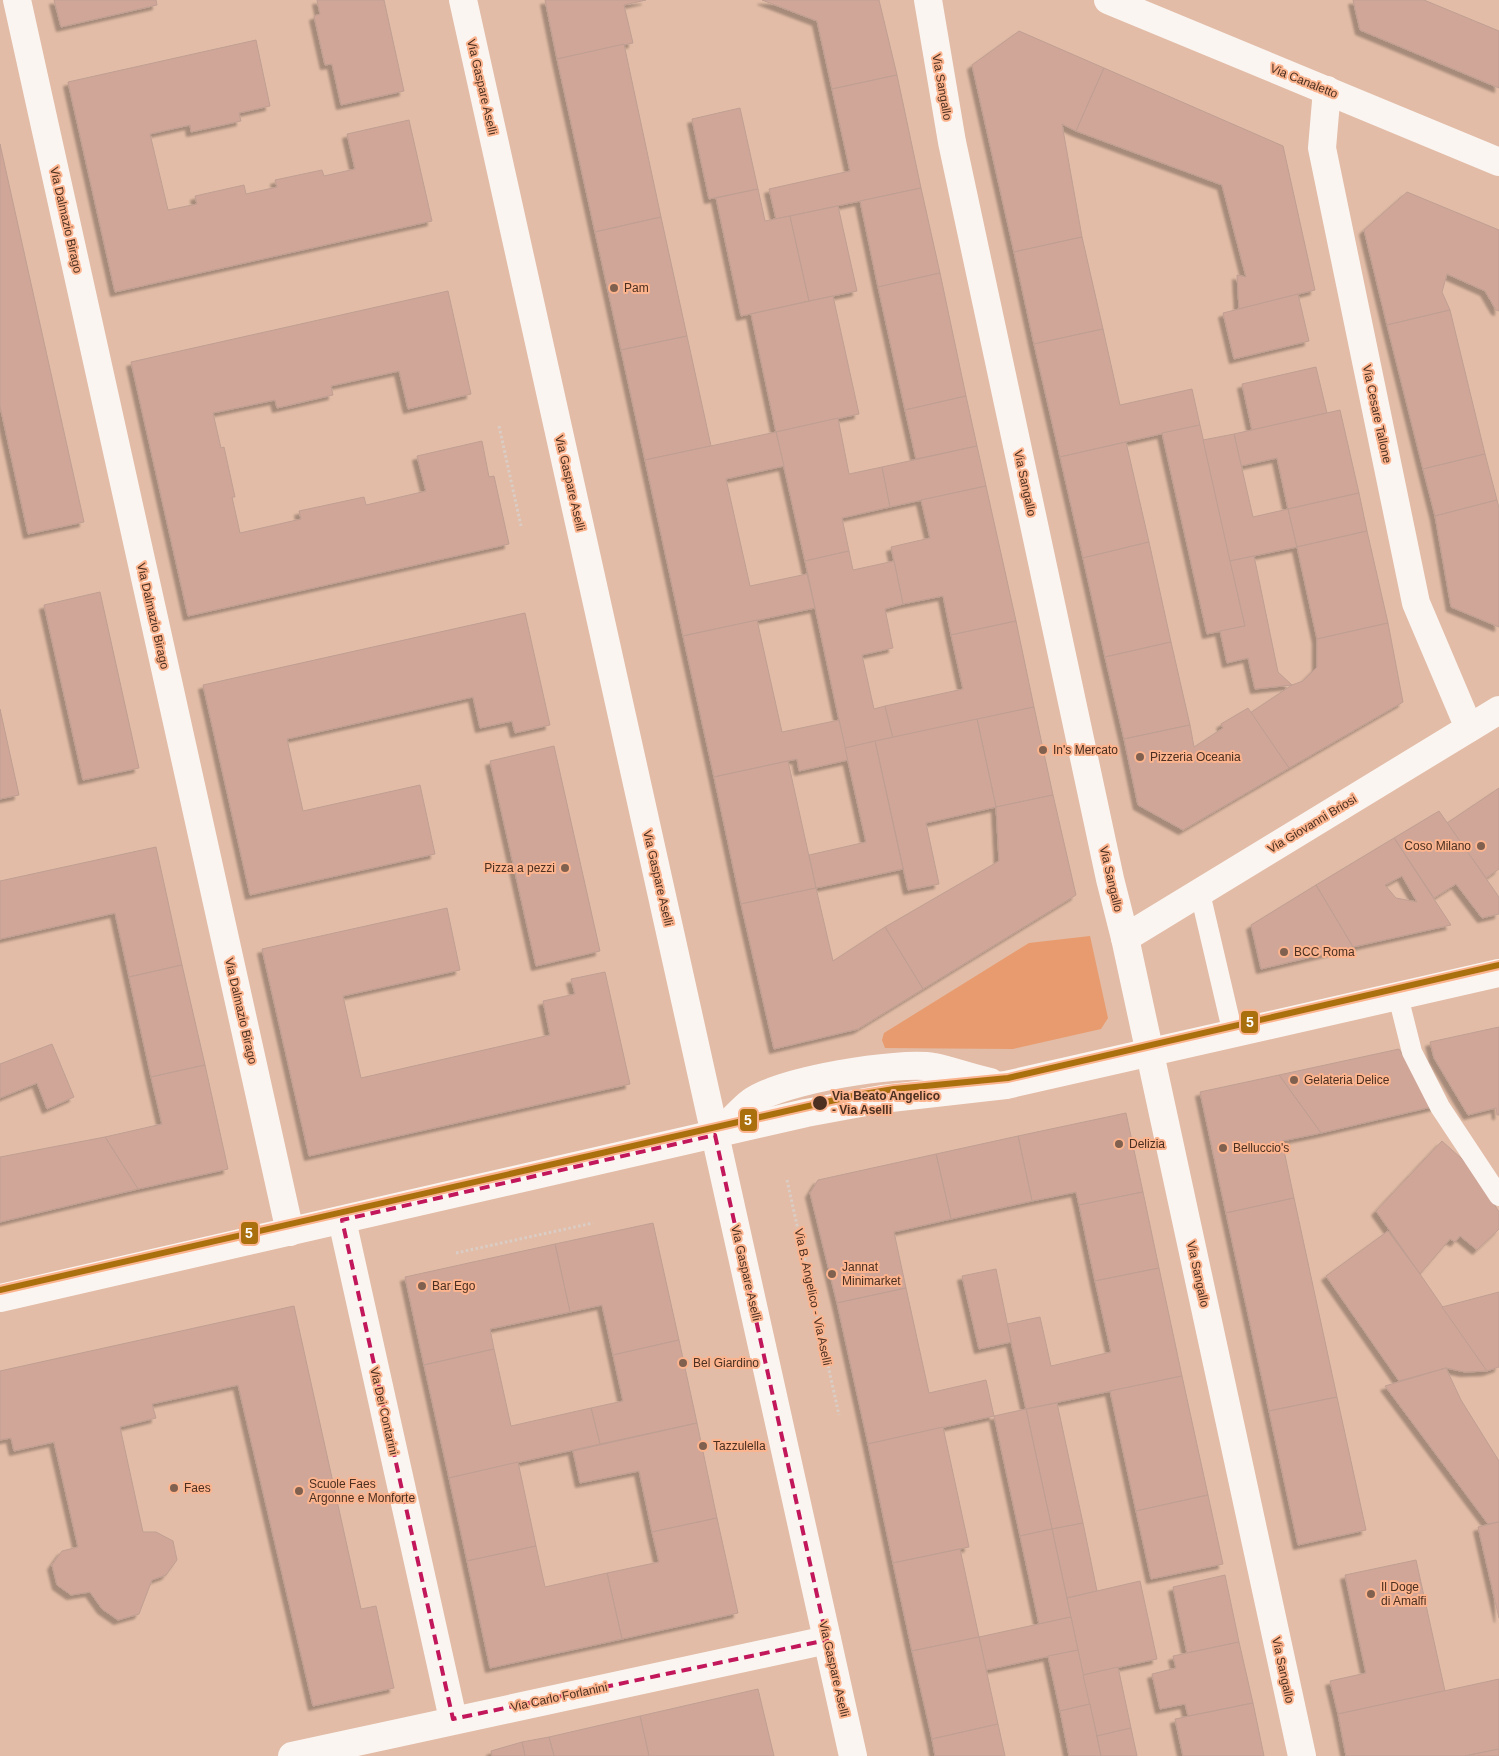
<svg xmlns="http://www.w3.org/2000/svg" width="1499" height="1756" viewBox="0 0 1499 1756" font-family="Helvetica,sans-serif">
	<defs>
		<filter id="shadow"><feDropShadow dx="-4.5" dy="4.5" stdDeviation="1" flood-color="#0004"/></filter>
	</defs>
	<rect width="100%" height="100%" fill="#e2bca6"/>
	<path fill="#e89b6e" d="M1090,936L1108,1018L1101,1029L1013,1049L885,1048L882,1040L884,1033L1029,943Z"/>
	<g fill="#d0a698" stroke="#bf9f93" fill-rule="evenodd" filter="url(#shadow)">
		<path d="M54,0H156L157,5L61,27Z"/>
		<path d="M317,0H384L404,91L341,105L332,64L325,65L314,16L320,14Z"/>
		<path d="M545,0H646L624,5L633,43L557,59Z"/>
		<path d="M762,0H879L897,75L832,89L817,21Z"/>
		<path d="M1353,0H1424L1499,31V88L1360,30Z"/>
		<path d="M1019,31L1104,68L1076,131L1062,124L1082,237L1014,252L972,65Z"/>
		<path d="M256,40L270,106L239,113L241,121L191,132L190,125L150,134L168,210L197,204L195,196L244,185L246,194L277,187L275,180L322,170L324,176L355,169L347,134L409,120L432,221L115,292L68,82Z"/>
		<path d="M624,44L661,217L595,232L557,59Z"/>
		<path d="M1104,68L1283,146L1315,290L1239,309L1237,275L1246,277L1222,185L1076,131Z"/>
		<path d="M897,75L921,188L776,219L769,189L850,171L832,89Z"/>
		<path d="M740,108L758,189L709,199L692,119Z"/>
		<path d="M0,144L84,522L28,534L0,406Z"/>
		<path d="M921,188L940,273L878,287L860,201Z"/>
		<path d="M758,189L765,221L790,216L809,301L741,316L716,198Z"/>
		<path d="M1407,192L1499,230V311L1496,310L1485,291L1447,274L1442,292L1450,310L1387,325L1364,230Z"/>
		<path d="M838,206L857,291L809,301L790,216Z"/>
		<path d="M661,217L687,336L621,350L595,232Z"/>
		<path d="M1082,237L1103,329L1034,344L1014,252Z"/>
		<path d="M940,273L966,396L905,410L878,287Z"/>
		<path d="M448,291L471,394L408,409L399,371L331,386L333,395L277,408L275,400L213,413L221,448L224,447L235,497H232L240,533L301,519L299,511L364,497L366,505L426,491L417,456L482,441L489,477L494,476L509,544L188,616L131,362Z"/>
		<path d="M1298,294L1309,341L1234,359L1223,313Z"/>
		<path d="M833,296L859,414L776,432L751,314Z"/>
		<path d="M1450,310L1485,454L1423,469L1387,325Z"/>
		<path d="M1103,329L1120,405L1192,389L1200,425L1060,457L1034,344Z"/>
		<path d="M687,336L711,446L645,460L621,350Z"/>
		<path d="M1316,367L1327,413L1252,430L1242,384Z"/>
		<path d="M966,396L977,446L916,459L905,410Z"/>
		<path d="M1340,410L1359,493L1288,509L1277,458L1241,466L1234,434Z"/>
		<path d="M838,418L849,474L882,467L890,507L842,518L849,551L805,561L776,432Z"/>
		<path d="M1200,425L1245,626L1207,634L1162,433Z"/>
		<path d="M776,432L784,466L726,479L750,586L807,574L815,608L683,636L645,460Z"/>
		<path d="M1234,434L1253,517L1288,509L1297,547L1230,561L1203,440Z"/>
		<path d="M1126,442L1149,542L1083,558L1060,457Z"/>
		<path d="M977,446L986,486L890,507L882,467Z"/>
		<path d="M1485,454L1497,500L1435,516L1423,469Z"/>
		<path d="M986,486L1016,621L951,635L943,596L903,604L891,547L930,538L921,500Z"/>
		<path d="M1359,493L1367,531L1297,547L1288,509Z"/>
		<path d="M1497,500L1499,508V627L1451,607L1435,516Z"/>
		<path d="M1367,531L1388,623L1317,639L1297,547Z"/>
		<path d="M1149,542L1171,642L1105,657L1083,558Z"/>
		<path d="M849,551L853,570L894,561L903,604L885,609L893,648L862,655L874,709L885,706L893,738L845,748L805,561Z"/>
		<path d="M1254,556L1278,672L1292,685L1255,689L1248,658L1227,663L1220,631L1245,626L1230,561Z"/>
		<path d="M100,592L139,768L83,780L44,605Z"/>
		<path d="M525,613L550,725L515,733L512,721L480,728L473,697L287,739L303,811L420,785L435,854L250,895L203,685Z"/>
		<path d="M757,620L782,732L839,720L848,760L799,771L797,759L714,777L683,636Z"/>
		<path d="M1016,621L1034,707L893,738L885,706L963,689L951,635Z"/>
		<path d="M1388,623L1403,702L1289,768L1250,713L1292,685L1303,681L1317,667V639Z"/>
		<path d="M1171,642L1190,725L1124,739L1105,657Z"/>
		<path d="M1034,707L1053,795L996,807L977,719Z"/>
		<path d="M1248,708L1289,768L1183,830L1138,805L1124,739L1190,725L1194,747L1223,728L1221,724Z"/>
		<path d="M0,709L19,795L0,799Z"/>
		<path d="M977,719L996,807L926,823L939,884L908,890L875,741Z"/>
		<path d="M875,741L903,869L816,888L809,855L866,842L845,748Z"/>
		<path d="M554,746L600,951L536,966L490,761Z"/>
		<path d="M788,761L816,888L741,904L714,777Z"/>
		<path d="M1499,788V869L1486,878L1447,823Z"/>
		<path d="M1053,795L1076,895L923,989L885,927L999,861L996,807Z"/>
		<path d="M1439,811L1499,897V914L1482,918L1456,884L1434,898L1394,838Z"/>
		<path d="M1394,838L1451,925L1353,947L1316,885ZM1402,876L1417,902L1396,898L1385,885Z"/>
		<path d="M156,847L182,965L129,977L115,913L0,939V881Z"/>
		<path d="M1316,885L1353,947L1261,969L1251,925Z"/>
		<path d="M816,888L833,961L885,927L923,989L858,1029L774,1049L741,904Z"/>
		<path d="M447,908L460,970L343,996L361,1078L550,1035L543,1001L575,994L571,979L605,972L630,1084L309,1156L262,949Z"/>
		<path d="M182,965L205,1065L151,1077L129,977Z"/>
		<path d="M1499,1027V1115H1497L1496,1108L1468,1115L1434,1058L1430,1042Z"/>
		<path d="M52,1044L74,1097L47,1109L37,1083L0,1098V1064Z"/>
		<path d="M1399,1049L1436,1106L1321,1133L1279,1075Z"/>
		<path d="M205,1065L228,1169L138,1189L105,1137L162,1124L151,1077Z"/>
		<path d="M1279,1075L1321,1133L1282,1141L1294,1198L1226,1213L1200,1092Z"/>
		<path d="M1126,1113L1143,1192L1079,1205L1076,1192L1032,1201L1018,1136Z"/>
		<path d="M1018,1136L1032,1201L951,1219L936,1154Z"/>
		<path d="M105,1137L138,1189L0,1222V1157Z"/>
		<path d="M1442,1141L1472,1168L1499,1212V1229L1477,1250L1460,1236L1455,1242L1450,1239L1420,1274L1376,1211Z"/>
		<path d="M936,1154L951,1219L894,1232L906,1288L837,1303L810,1193L818,1180Z"/>
		<path d="M1143,1192L1159,1268L1095,1281L1079,1205Z"/>
		<path d="M1294,1198L1337,1397L1269,1411L1226,1213Z"/>
		<path d="M653,1223L679,1340L613,1355L602,1305L570,1312L555,1244Z"/>
		<path d="M1388,1231L1420,1274L1487,1371L1465,1372L1446,1368L1399,1381L1326,1276Z"/>
		<path d="M555,1244L570,1312L490,1329L494,1349L424,1365L405,1277Z"/>
		<path d="M1159,1268L1182,1376L1026,1409L1007,1324L1040,1317L1051,1366L1111,1352L1095,1281Z"/>
		<path d="M996,1269L1011,1342L979,1349L962,1276Z"/>
		<path d="M906,1288L929,1393L986,1380L994,1416L868,1444L837,1303Z"/>
		<path d="M1499,1292V1367L1487,1371L1442,1307Z"/>
		<path d="M294,1306L361,1609L376,1606L394,1688L313,1706L238,1385L152,1404L156,1418L120,1427L143,1532H156L173,1541L177,1560L166,1575L152,1580L139,1614L118,1620L102,1609L90,1592L71,1595L57,1585L52,1565L62,1551L78,1547L54,1442L14,1451L11,1438L0,1440V1371Z"/>
		<path d="M679,1340L697,1423L600,1444L591,1408L623,1401L613,1355Z"/>
		<path d="M494,1349L511,1426L591,1408L600,1444L449,1478L424,1365Z"/>
		<path d="M1446,1368L1461,1400L1499,1461V1522L1488,1524L1385,1386Z"/>
		<path d="M1182,1376L1208,1495L1136,1511L1110,1391Z"/>
		<path d="M1337,1397L1366,1530L1298,1545L1269,1411Z"/>
		<path d="M1057,1403L1083,1523L1052,1529L1026,1409Z"/>
		<path d="M1026,1409L1052,1529L1020,1536L994,1416Z"/>
		<path d="M697,1423L717,1518L652,1532L639,1471L580,1483L573,1451Z"/>
		<path d="M943,1427L969,1547L893,1563L868,1444Z"/>
		<path d="M518,1462L536,1546L467,1561L449,1478Z"/>
		<path d="M1208,1495L1223,1564L1151,1579L1136,1511Z"/>
		<path d="M717,1518L738,1613L622,1639L607,1573L659,1562L652,1532Z"/>
		<path d="M1499,1522V1618L1478,1527Z"/>
		<path d="M1083,1523L1097,1591L1067,1598L1052,1529Z"/>
		<path d="M1052,1529L1071,1617L1039,1624L1020,1536Z"/>
		<path d="M536,1546L545,1587L607,1573L622,1639L490,1668L467,1561Z"/>
		<path d="M960,1549L979,1637L912,1651L893,1563Z"/>
		<path d="M1416,1560L1445,1691L1338,1714L1330,1681L1366,1673L1345,1575Z"/>
		<path d="M1225,1575L1239,1642L1187,1653L1173,1587Z"/>
		<path d="M1140,1581L1157,1659L1083,1675L1067,1598Z"/>
		<path d="M1071,1617L1078,1650L986,1670L979,1637Z"/>
		<path d="M979,1637L998,1724L932,1739L912,1651Z"/>
		<path d="M1239,1642L1253,1703L1188,1716L1185,1704L1160,1709L1152,1674L1176,1668L1173,1656Z"/>
		<path d="M1078,1650L1090,1704L1060,1711L1048,1656Z"/>
		<path d="M1118,1667L1131,1728L1097,1736L1083,1675Z"/>
		<path d="M1499,1679V1749L1465,1756H1346L1338,1714Z"/>
		<path d="M758,1689L774,1756H649L640,1716Z"/>
		<path d="M1253,1703L1264,1756H1183L1175,1719Z"/>
		<path d="M1090,1704L1101,1756H1069L1060,1711Z"/>
		<path d="M640,1716L649,1756H554L549,1737Z"/>
		<path d="M998,1724L1005,1756H935L932,1739Z"/>
		<path d="M1131,1728L1137,1756H1101L1097,1736Z"/>
		<path d="M549,1737L554,1756H525L522,1742Z"/>
		<path d="M522,1742L525,1756H492L491,1751Z"/>
		<path d="M1499,1749V1756H1465Z"/>
	</g>
	<g fill="none" stroke-linecap="round" stroke-linejoin="round">
		<g stroke="#dacdc6" stroke-width="3" stroke-dasharray="2.5 2.5" stroke-linecap="butt">
			<path d="M499,426L521,526"/>
			<path d="M787,1180L839,1415"/>
			<path d="M456,1253L593,1223"/>
		</g>
		<g stroke="#fbf5f2" stroke-width="20">
			<path d="M1200,893L1233,1034"/>
			<path d="M1398,996L1412,1052L1440,1107L1499,1196"/>
		</g>
		<g stroke="#fbf5f2" stroke-width="28">
			<path d="M17,0L290,1232"/>
			<path d="M928,0L952,142L1110,879L1125,938L1302,1756"/>
			<path d="M1108,0L1499,162"/>
			<path d="M1327,90L1322,148L1416,603L1469,728"/>
			<path d="M1125,938L1499,710"/>
			<path d="M717,1133C730,1124 739,1111 751,1102C782,1080 897,1061 934,1067C953,1071 971,1078 990,1082"/>
			<path d="M342,1220L453,1719"/>
			<path d="M0,1298L806,1113L882,1099L1006,1085L1499,973"/>
			<path d="M292,1756L827,1640"/>
		</g>
		<path stroke="#fbf5f2" stroke-width="28" d="M463,0L853,1756"/>
		<g stroke="#fbb48e" stroke-width="10">
			<path id="tram-1" d="M0,1290L857,1095L894,1089L1008,1078L1499,965"/>
		</g>
		<use href="#tram-1" stroke="#aa700e" stroke-width="6"/>
	</g>
	<path fill="none" stroke="#c2185b" stroke-width="4" stroke-dasharray="10 6" stroke-linejoin="round" d="M715,1135L827,1640L453,1719L342,1220Z"/>
	<g fill="#80604f" stroke="#fbb48e" stroke-width="2">
		<circle cx="614" cy="288" r="5"/>
		<circle cx="1043" cy="750" r="5"/>
		<circle cx="1140" cy="757" r="5"/>
		<circle cx="1481" cy="846" r="5"/>
		<circle cx="565" cy="868" r="5"/>
		<circle cx="1284" cy="952" r="5"/>
		<circle cx="1294" cy="1080" r="5"/>
		<circle cx="1119" cy="1144" r="5"/>
		<circle cx="1223" cy="1148" r="5"/>
		<circle cx="832" cy="1274" r="5"/>
		<circle cx="422" cy="1286" r="5"/>
		<circle cx="683" cy="1363" r="5"/>
		<circle cx="703" cy="1446" r="5"/>
		<circle cx="174" cy="1488" r="5"/>
		<circle cx="299" cy="1491" r="5"/>
		<circle cx="1371" cy="1594" r="5"/>
	</g>
	<circle fill="#4b2f20" stroke="#fbb48e" stroke-width="2" cx="820" cy="1103" r="8"/>
	<g text-anchor="middle" dominant-baseline="central" stroke-width="4" stroke-linejoin="round" paint-order="stroke">
		<g font-size="12" fill="#4b2f20" stroke="#fbb48e">
			<text transform="translate(1304 81) rotate(22)">Via Canaletto</text>
			<text transform="translate(482 87) rotate(77)">Via Gaspare Aselli</text>
			<text transform="translate(942 87) rotate(80)">Via Sangallo</text>
			<text transform="translate(66 220) rotate(77)">Via Dalmazio Birago</text>
			<text transform="translate(1377 414) rotate(78)">Via Cesare Tallone</text>
			<text transform="translate(570 483) rotate(77)">Via Gaspare Aselli</text>
			<text transform="translate(1025 483) rotate(78)">Via Sangallo</text>
			<text transform="translate(153 616) rotate(77)">Via Dalmazio Birago</text>
			<text transform="translate(1312 824) rotate(-31)">Via Giovanni Briosi</text>
			<text transform="translate(658 878) rotate(77)">Via Gaspare Aselli</text>
			<text transform="translate(1111 879) rotate(77)">Via Sangallo</text>
			<text transform="translate(241 1011) rotate(77)">Via Dalmazio Birago</text>
			<text transform="translate(746 1273) rotate(77)">Via Gaspare Aselli</text>
			<text transform="translate(1198 1274) rotate(78)">Via Sangallo</text>
			<text transform="translate(813 1297) rotate(78)">Via B. Angelico - Via Aselli</text>
			<text transform="translate(384 1411) rotate(77)">Via Dei Contarini</text>
			<text transform="translate(834 1669) rotate(77)">Via Gaspare Aselli</text>
			<text transform="translate(1283 1670) rotate(78)">Via Sangallo</text>
			<text transform="translate(559 1697) rotate(-12)">Via Carlo Forlanini</text>
		</g>
		<g font-size="12" fill="#4b2f20" stroke="#fbb48e" text-anchor="start">
			<text x="624" y="288">Pam</text>
			<text x="1053" y="750">In's Mercato</text>
			<text x="1150" y="757">Pizzeria Oceania</text>
			<text x="1471" y="846" text-anchor="end">Coso Milano</text>
			<text x="555" y="868" text-anchor="end">Pizza a pezzi</text>
			<text x="1294" y="952">BCC Roma</text>
			<text x="1304" y="1080">Gelateria Delice</text>
			<text x="1129" y="1144">Delizia</text>
			<text x="1233" y="1148">Belluccio's</text>
			<text x="842" y="1267">Jannat<tspan x="842" dy="14">Minimarket</tspan></text>
			<text x="432" y="1286">Bar Ego</text>
			<text x="693" y="1363">Bel Giardino</text>
			<text x="713" y="1446">Tazzulella</text>
			<text x="309" y="1484">Scuole Faes<tspan x="309" dy="14">Argonne e Monforte</tspan></text>
			<text x="184" y="1488">Faes</text>
			<text x="1381" y="1587">Il Doge<tspan x="1381" dy="14">di Amalfi</tspan></text>
		</g>
		<g font-size="12" font-weight="bold" fill="#4b2f20" stroke="#fbb48e" text-anchor="start">
			<text x="832" y="1096">Via Beato Angelico<tspan x="832" dy="14">- Via Aselli</tspan></text>
		</g>
	</g>
	<g stroke="#fbb48e" stroke-width="2">
		<rect x="1240" y="1010" width="19" height="24" rx="5" fill="#aa700e"/>
		<rect x="739" y="1108" width="19" height="24" rx="5" fill="#aa700e"/>
		<rect x="240" y="1221" width="19" height="24" rx="5" fill="#aa700e"/>
	</g>
	<g font-size="14" text-anchor="middle" font-weight="bold" fill="#fff">
		<text x="1250" y="1027">5</text>
		<text x="748" y="1125">5</text>
		<text x="249" y="1238">5</text>
	</g>
</svg>
